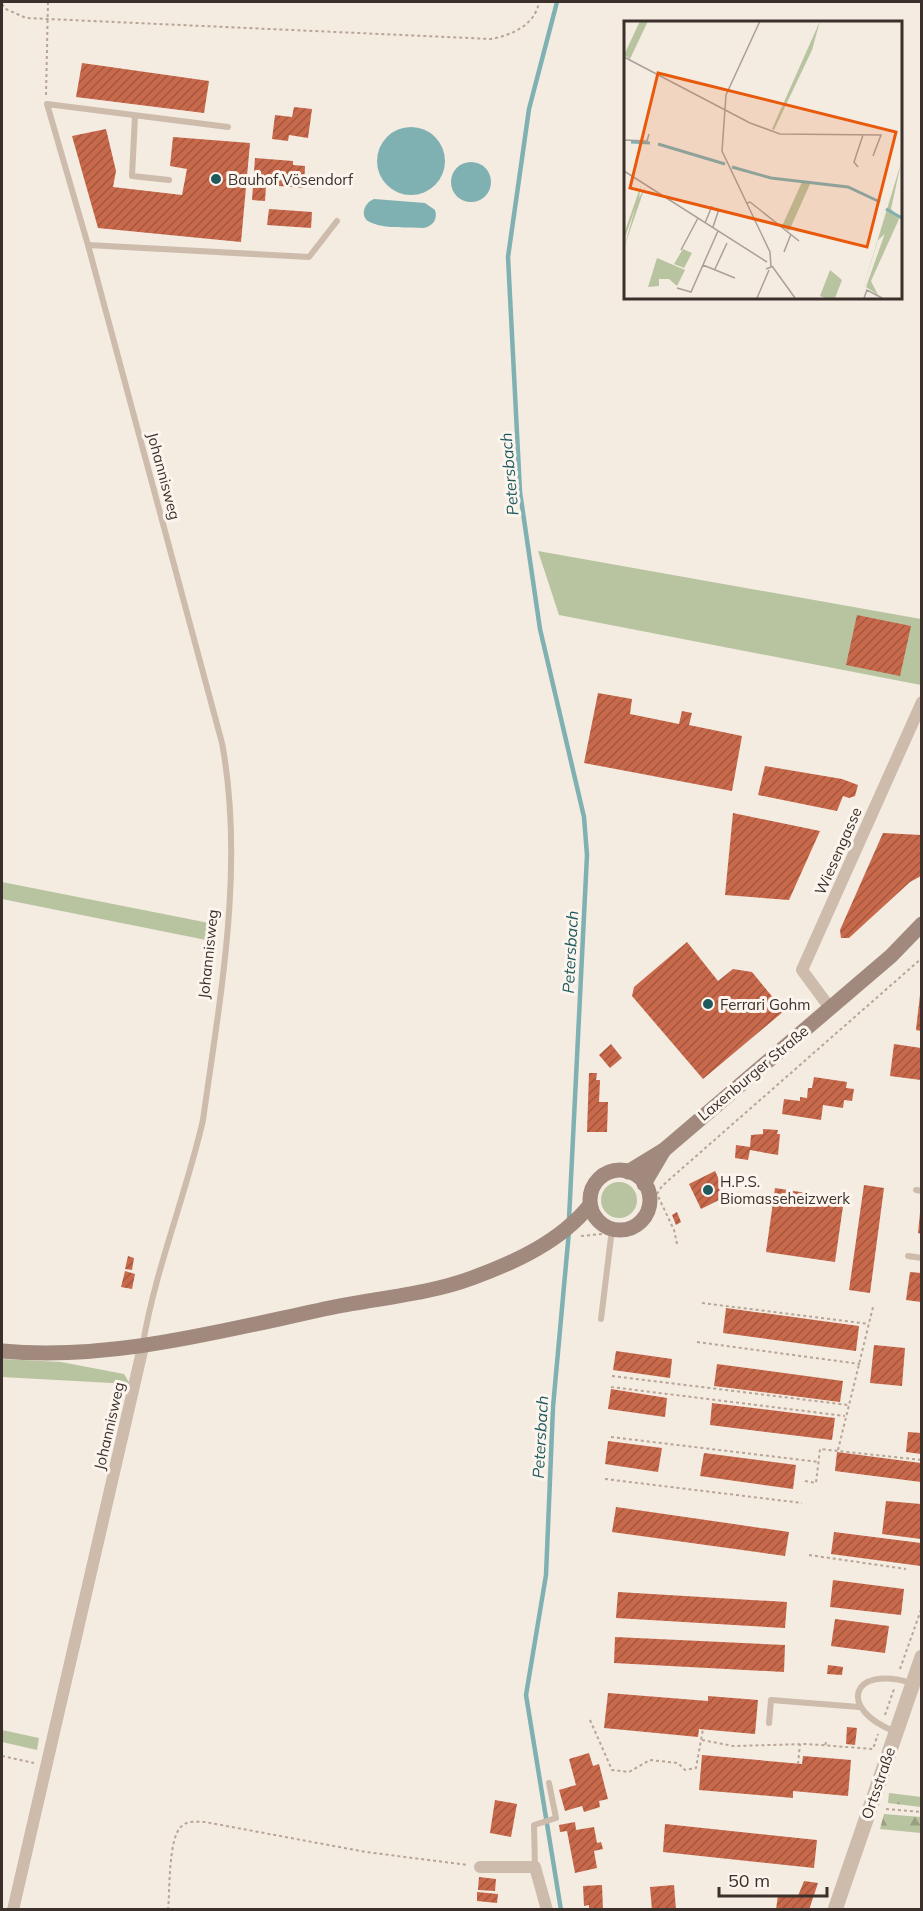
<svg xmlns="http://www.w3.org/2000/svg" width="923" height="1911" viewBox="0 0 923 1911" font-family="Mulish,sans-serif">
	<defs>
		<pattern id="forest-firs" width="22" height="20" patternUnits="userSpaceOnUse" patternTransform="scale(1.5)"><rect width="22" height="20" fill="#b8c4a0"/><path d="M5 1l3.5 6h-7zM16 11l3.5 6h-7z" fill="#97a083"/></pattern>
		<pattern id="building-hatch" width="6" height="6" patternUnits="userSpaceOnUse" patternTransform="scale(1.5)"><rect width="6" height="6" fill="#c8694b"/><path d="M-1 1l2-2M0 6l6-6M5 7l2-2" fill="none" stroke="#a4573f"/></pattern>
	</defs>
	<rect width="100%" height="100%" fill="#f4ebe1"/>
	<g fill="#b8c4a0">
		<path d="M538,551L921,619V685L559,615Z"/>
		<path d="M2,882L214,924L211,941L2,899Z"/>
		<circle cx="619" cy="1200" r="18"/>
		<path d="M2,1359L61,1362L124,1374L130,1384L2,1377Z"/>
		<path d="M2,1730L39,1738L37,1750L2,1742Z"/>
	</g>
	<g fill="url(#forest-firs)">
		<path d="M889,1793L921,1797V1807L888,1803Z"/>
		<path d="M884,1814L921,1817V1833L880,1829Z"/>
	</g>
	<g fill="#7fb0b2">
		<circle cx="411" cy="161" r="34"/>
		<circle cx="471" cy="182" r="20"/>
		<path d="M374,199L425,203L435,210C438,219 433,226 424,228C408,227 387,229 372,223C359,219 363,203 374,199Z"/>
	</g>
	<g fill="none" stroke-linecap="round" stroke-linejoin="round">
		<g stroke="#7fb0b2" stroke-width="4.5">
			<path d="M557,2L529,109L508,257L520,492L540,629L584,817L587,855L569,1219"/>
			<path d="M561,1910L526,1695L546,1575L553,1407L569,1231"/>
		</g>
	</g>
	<g fill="url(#building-hatch)">
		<path d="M82,63L209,81L204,113L76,97Z"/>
		<path d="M294,107L312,109L308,138L289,135L288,141L272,139L275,115L292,117Z"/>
		<path d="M106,129L116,171L113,187L182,195L187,169L170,166L173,137L250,143L241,242L98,228L72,136Z"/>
		<path d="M255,158L293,161V165L305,166L304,188L266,185L265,201L252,200Z"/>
		<path d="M269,209L312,212L311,228L267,225Z"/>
		<path d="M857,615L911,626L900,676L846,665Z"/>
		<path d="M598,693L632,699L630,714L679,724L682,711L692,713L689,725L742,736L732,791L584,763Z"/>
		<path d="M765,766L842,779L858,785L855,796L849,798L843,796L837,811L758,795Z"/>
		<path d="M733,813L820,831L789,900L725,895Z"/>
		<path d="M883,833L921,835V876L910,882L849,938H841L840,930Z"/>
		<path d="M687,942L718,981L733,969L752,972L784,1011L703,1079L632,996L634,987Z"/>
		<path d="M920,995H921V1031L916,1030Z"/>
		<path d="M611,1044L622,1058L610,1068L599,1055Z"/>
		<path d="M894,1044L921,1048V1080L890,1076Z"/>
		<path d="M589,1073H597L596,1080H600L599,1102H608L607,1132H587Z"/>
		<path d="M814,1077L847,1082L846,1088L854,1089L852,1101L844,1100L843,1108L823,1105L821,1120L782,1114L784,1099L800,1101V1097L807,1098L808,1088H812Z"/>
		<path d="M763,1129L778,1130L777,1134H780L778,1155L750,1150L748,1160L735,1158L736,1145L750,1147L751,1135L763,1134Z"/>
		<path d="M715,1171L727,1196L701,1209L689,1184Z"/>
		<path d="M864,1185L884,1188L870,1293L849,1290Z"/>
		<path d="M775,1188L844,1199L835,1262L766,1252Z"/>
		<path d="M677,1212L681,1222L676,1225L672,1215Z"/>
		<path d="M920,1213H921V1234L918,1233Z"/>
		<path d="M128,1256L134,1258L132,1270L125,1269Z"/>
		<path d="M125,1271L135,1274L132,1289L121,1287Z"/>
		<path d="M910,1272L921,1273V1302L906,1300Z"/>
		<path d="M726,1308L859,1326L856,1351L723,1333Z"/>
		<path d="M874,1345L905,1348L902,1386L870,1383Z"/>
		<path d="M616,1351L672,1359L670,1378L613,1370Z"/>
		<path d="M717,1364L843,1381L840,1402L714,1386Z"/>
		<path d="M611,1389L667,1398L665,1417L608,1409Z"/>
		<path d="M712,1403L835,1418L832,1440L710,1425Z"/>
		<path d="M908,1432L921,1433V1454L906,1452Z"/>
		<path d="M608,1441L662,1448L658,1472L605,1464Z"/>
		<path d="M837,1452L921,1463V1482L835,1471Z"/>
		<path d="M704,1453L796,1465L793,1489L700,1476Z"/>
		<path d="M886,1501L921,1504V1539L882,1534Z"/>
		<path d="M616,1507L789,1532L785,1556L612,1532Z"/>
		<path d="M834,1532L921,1543V1566L831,1554Z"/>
		<path d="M833,1580L904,1589L901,1615L830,1607Z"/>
		<path d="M618,1592L787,1602L785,1628L616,1618Z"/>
		<path d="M835,1619L889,1626L885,1653L831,1646Z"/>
		<path d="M615,1637L785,1645L784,1672L614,1663Z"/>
		<path d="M828,1665L843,1667L842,1675L827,1674Z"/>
		<path d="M608,1693L708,1701V1696L758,1700L755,1734L699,1729L698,1737L604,1728Z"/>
		<path d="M847,1727L857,1728L855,1745L846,1744Z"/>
		<path d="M589,1753L593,1766L599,1764L608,1799L599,1801L600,1807L584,1812L582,1806L565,1811L559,1790L576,1785L569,1759Z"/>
		<path d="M702,1755L802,1764L803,1756L851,1760L848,1796L793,1791V1798L699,1790Z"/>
		<path d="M495,1800L517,1804L511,1837L490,1833Z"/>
		<path d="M575,1822L576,1830L594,1827L597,1843L601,1842L603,1849L594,1851L597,1868L575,1873L567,1831L560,1832L559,1825Z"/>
		<path d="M665,1824L817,1840L814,1868L663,1852Z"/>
		<path d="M479,1877L496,1879L495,1891L478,1890Z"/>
		<path d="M804,1881L818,1883L809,1910H776L778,1895L798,1896Z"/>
		<path d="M602,1885L603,1910H589V1905L584,1906L583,1886Z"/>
		<path d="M674,1885L676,1910H652L650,1887Z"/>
		<path d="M477,1892L498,1894L497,1903L477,1901Z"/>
	</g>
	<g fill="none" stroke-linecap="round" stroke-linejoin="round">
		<g stroke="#b9a596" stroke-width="2" stroke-dasharray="3 3" stroke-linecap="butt">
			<path d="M2,4L6,9L26,18L491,39C512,35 535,25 539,2"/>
			<path d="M46,95L48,2"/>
			<path d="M581,1236L602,1234"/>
			<path d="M677,1244L674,1230L657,1194L662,1186L922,958"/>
			<path d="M702,1303L869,1324"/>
			<path d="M697,1342L860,1364"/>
			<path d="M612,1376L848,1405"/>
			<path d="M611,1387L845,1416"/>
			<path d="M611,1437L819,1462"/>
			<path d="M838,1450L873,1307"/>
			<path d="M605,1479L802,1503"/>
			<path d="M805,1481L816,1483L820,1449L922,1460"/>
			<path d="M809,1555L906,1569"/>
			<path d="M900,1669L922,1607"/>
			<path d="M885,1715L894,1689"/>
			<path d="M590,1720L612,1770L629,1772L650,1760L678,1763L685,1770L696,1768L703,1729"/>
			<path d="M702,1740L733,1746L807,1744L873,1749L878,1734"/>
			<path d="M825,1745L827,1740"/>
			<path d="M2,1756L34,1763"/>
			<path d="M798,1764L800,1744"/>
			<path d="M886,1809L922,1812"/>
			<path d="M168,1910C170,1892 168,1836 182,1826C188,1820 197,1822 205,1822L366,1852L468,1865"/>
		</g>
		<g stroke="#cdbbac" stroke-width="6">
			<path d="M135,116L132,176L169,180"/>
			<path d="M88,245L309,257L337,221"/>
			<path d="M916,1190L922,1191"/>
			<path d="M908,1256L922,1258"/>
			<path d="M601,1319L612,1229"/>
			<path d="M143,1343C156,1267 186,1195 203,1120C220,997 245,867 222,743L88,245L47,104L228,127"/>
			<path d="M769,1723L771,1700L859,1707"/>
			<path d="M896,1732C836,1709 851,1664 912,1683"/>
			<path d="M535,1867L534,1825L556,1818L549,1783"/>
		</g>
		<g stroke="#cdbbac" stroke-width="12">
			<path d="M830,1008L802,970L922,702"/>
			<path d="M480,1867H535L547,1910"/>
			<path d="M13,1910L143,1347"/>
		</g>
		<path stroke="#cdbbac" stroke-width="15" d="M835,1910L922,1657"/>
		<g stroke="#a18a7d" stroke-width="15">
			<circle cx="620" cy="1200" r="30"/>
			<path d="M628,1172L664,1150L891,956L922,924"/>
			<path d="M644,1184L664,1150"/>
			<path d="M2,1351C114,1361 224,1330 334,1307C379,1298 429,1294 472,1278C516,1262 561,1241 590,1205"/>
		</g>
	</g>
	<g fill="#1f5a5e" stroke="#fbf5ee" stroke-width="2">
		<circle cx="216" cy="179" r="6"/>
		<circle cx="708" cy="1004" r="6"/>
		<circle cx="708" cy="1190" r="6"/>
	</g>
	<g text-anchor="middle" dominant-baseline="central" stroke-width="6" stroke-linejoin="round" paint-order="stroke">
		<g font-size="15" fill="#3b302b" stroke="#fbf5ee" text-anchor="start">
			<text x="228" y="179">Bauhof Vösendorf</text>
			<text x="720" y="1004">Ferrari Gohm</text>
			<text x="720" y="1181">H.P.S.<tspan x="720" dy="17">Biomasseheizwerk</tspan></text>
		</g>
		<g font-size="15" fill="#3b302b" stroke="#fbf5ee">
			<text transform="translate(164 476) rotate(75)">Johannisweg</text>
			<text transform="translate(838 851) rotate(-66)">Wiesengasse</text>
			<text transform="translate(208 954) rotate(-84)">Johannisweg</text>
			<text transform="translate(753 1073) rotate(-40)">Laxenburger Straße</text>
			<text transform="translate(109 1426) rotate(-77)">Johannisweg</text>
			<text transform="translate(878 1783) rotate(-71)">Ortsstraße</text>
		</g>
		<g font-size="16" font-style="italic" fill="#1f5a5e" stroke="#fbf5ee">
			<text transform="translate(509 474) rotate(-95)">Petersbach</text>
			<text transform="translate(570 952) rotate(-87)">Petersbach</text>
			<text transform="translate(540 1437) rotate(-87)">Petersbach</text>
		</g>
	</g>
	<g transform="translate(624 21)">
		<rect width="278" height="278" fill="#f4ebe1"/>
		<path d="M16,0H24L6,38L0,34ZM196,0L188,29L150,109L148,108ZM277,142L267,188L277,198L267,196L262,212L254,219L236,277ZM178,161H187L165,210L158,205ZM59,228L68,232L60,247L50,243ZM33,237L61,249L53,265L45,258H35V265L24,266ZM206,249L218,259L211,277H201L196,275Z" fill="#b8c4a0"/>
		<path d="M17,164L15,177L21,166L0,227L11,188L0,219V213ZM267,195L275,198L247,260L254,274L242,266Z" fill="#b8c4a0"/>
		<path fill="none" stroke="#7fb0b2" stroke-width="3" d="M7,121L26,122M34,123L101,143M108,146L147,157L224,166L256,181M262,188L278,197"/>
		<path fill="none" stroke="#aaa098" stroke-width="1.5" d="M136,0L102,74L98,130L146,231L147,246L142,248M0,36L126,102L156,113L257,114L249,135M0,119L23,120L25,113M234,146L230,141L239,114M0,150L143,241M123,182L126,181L175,220M81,202L88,185M89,206L95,188M57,229L74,197M160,231L167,213M79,244L111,257M148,245L171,277M91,248L103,222M53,267L67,271L94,210M133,277L145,249M240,277L243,269L258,277"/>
		<path fill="#e8590c" fill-opacity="0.15" stroke="#e8590c" stroke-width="3" d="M34,52L272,111L243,226L6,167Z"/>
		<rect width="278" height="278" fill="none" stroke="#3b302b" stroke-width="3"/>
	</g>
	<rect width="923" height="1911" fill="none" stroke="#3b302b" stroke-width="6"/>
	<path d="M719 1887v9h108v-9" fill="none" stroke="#3b302b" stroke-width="3"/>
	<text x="728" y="1887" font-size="18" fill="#3b302b" stroke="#fbf5ee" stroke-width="4.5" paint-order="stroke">50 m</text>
</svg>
